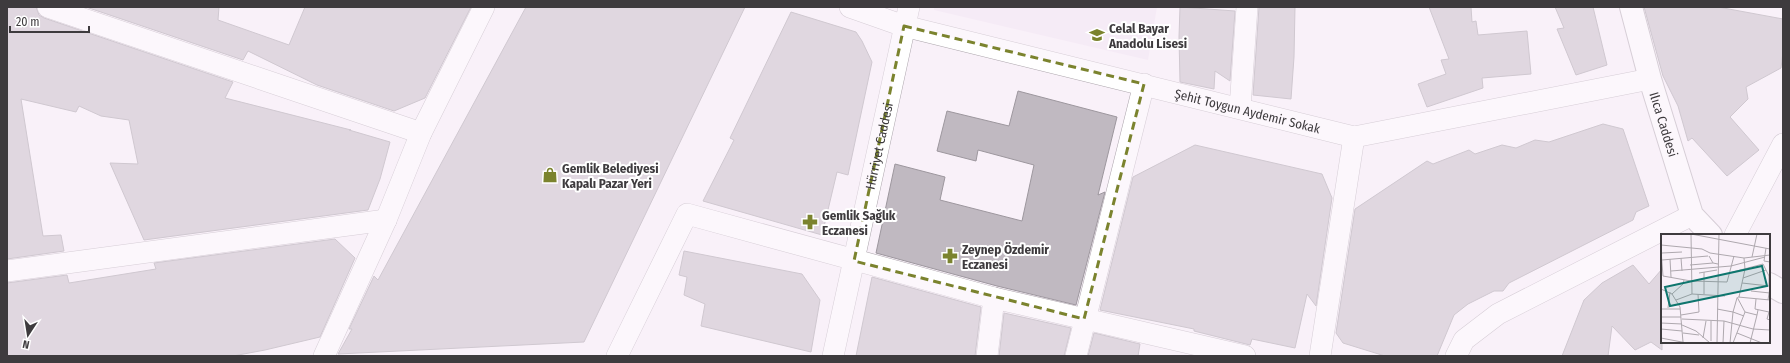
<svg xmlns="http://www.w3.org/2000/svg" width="1790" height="363" viewBox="0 0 1790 363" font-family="'Fira Sans Condensed',sans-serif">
	<rect width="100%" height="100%" fill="#f9f1f9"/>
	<path fill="#f0e4f1" d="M934,7H1157L1148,60L934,10Z"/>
	<g fill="#c0b9c1" stroke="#9d979e">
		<path d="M7,7H36L39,15L44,18L233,82L225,98L351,130H349L390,142L380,179L368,210L144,240L110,163L138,164L129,120L101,116L79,106L76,112L21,99L43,236L61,235L64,251L7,259Z"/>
		<path d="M86,7H219L218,20L289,45L305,7H471L425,98L394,111L317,85L248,51L243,60Z"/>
		<path d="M526,7H745L584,342L338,354L352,329H349L374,276L378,280Z"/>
		<path d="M1180,7L1235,11L1230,81L1215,71L1214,89L1180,82L1179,37Z"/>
		<path d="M1259,7H1295L1294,57L1291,99L1253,95Z"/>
		<path d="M1429,7H1471L1472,22L1476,21L1478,35L1527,31L1531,74L1482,78L1483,88L1427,107L1418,84L1446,74L1441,60L1449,59Z"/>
		<path d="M1555,7H1593L1607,65L1576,75L1557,29L1564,28Z"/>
		<path d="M1644,7H1718L1783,19V52L1781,68L1746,87L1748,99L1730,117L1759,150L1727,176L1692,138L1688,141L1678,106L1663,76Z"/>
		<path d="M791,12L856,32L862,41L872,62L848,175L837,172L822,235L703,201L734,140L730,138Z"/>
		<path d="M1018,91L1117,117L1098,195L1105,192L1076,305L997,286L876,253L895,164L945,177L940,200L1022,221L1034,165L978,150L976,161L937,151L947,111L1009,126Z"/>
		<path d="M1603,124L1623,129L1649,206L1636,212L1633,220L1509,283L1503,291H1494L1468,304L1454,315L1437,356H1385L1343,343L1336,333L1355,209L1427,161L1433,164L1469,150L1475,154L1502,145L1516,148L1535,140L1549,142Z"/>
		<path d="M1195,145L1322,174L1332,198L1316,306L1307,294L1295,348L1252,339L1250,345L1194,331V329L1100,310L1133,177Z"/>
		<path d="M335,239L355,258L320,337L265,350L233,356H7V283L67,275L69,283L156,269L154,263Z"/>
		<path d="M684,251L802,274L820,300L811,352L701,326L705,304L684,295L687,277L679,275Z"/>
		<path d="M1633,265L1649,284L1662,269V350L1651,342L1635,350L1612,326L1608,356H1562L1584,300L1602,283Z"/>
		<path d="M872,277L981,307L975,356H856Z"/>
		<path d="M1004,313L1071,328L1064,356H999Z"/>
		<path d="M1094,333L1140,344L1138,356H1088Z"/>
	</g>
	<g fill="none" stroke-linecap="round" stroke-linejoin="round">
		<g stroke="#aca5ac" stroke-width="22">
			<g id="street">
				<path d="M48,7L421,133"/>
				<path id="s1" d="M850,7L904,26L1354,137L1650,79"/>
				<path d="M1240,108L1247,7"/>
				<path d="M1735,235L1783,144"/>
				<path d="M7,271L386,220"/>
				<path d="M324,356L386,220L421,133L484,7"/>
				<path d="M617,356L687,214L994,298L1245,356"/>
				<path id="s2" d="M833,356L909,7"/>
				<path d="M987,356L994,298"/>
				<path d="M1076,356L1144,84"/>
				<path d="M1320,356L1354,137"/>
				<path d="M1456,356L1464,340L1498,314L1692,215"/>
			</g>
		</g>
		<g stroke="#aca5ac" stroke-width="24">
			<g id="secondary">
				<path id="s3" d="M1631,7L1650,79L1692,215L1711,235"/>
				<path d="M1769,284L1783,292"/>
			</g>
		</g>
		<use href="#street" stroke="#fff" stroke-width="21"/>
		<use href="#secondary" stroke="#fff" stroke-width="22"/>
	</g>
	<path d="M0 0H1790V363H0ZM904,26L1144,84L1084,319L854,261Z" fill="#f9f1f9" fill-opacity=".55" fill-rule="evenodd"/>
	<path fill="none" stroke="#7b832e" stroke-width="3" stroke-dasharray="8 5" stroke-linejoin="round" d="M904,26L1144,84L1084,319L854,261Z"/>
	<defs>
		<g id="school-bare" transform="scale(1.2)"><path d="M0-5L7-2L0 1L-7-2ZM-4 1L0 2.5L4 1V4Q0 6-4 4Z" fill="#7b832e" stroke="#fff" stroke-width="2.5" paint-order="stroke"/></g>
		<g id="shop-bare" transform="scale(1.2)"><path d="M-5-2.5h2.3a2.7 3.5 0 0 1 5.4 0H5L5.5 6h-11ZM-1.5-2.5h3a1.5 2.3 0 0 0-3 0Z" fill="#7b832e" stroke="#fff" stroke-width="2.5" paint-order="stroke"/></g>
		<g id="pharmacy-bare" transform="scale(1.2)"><path d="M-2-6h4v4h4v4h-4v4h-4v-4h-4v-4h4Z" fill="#7b832e" stroke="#fff" stroke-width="2.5" paint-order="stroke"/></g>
	</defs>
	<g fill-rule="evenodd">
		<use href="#school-bare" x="1097" y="35"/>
		<use href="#shop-bare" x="550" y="175"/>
		<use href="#pharmacy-bare" x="810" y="222"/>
		<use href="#pharmacy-bare" x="950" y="256"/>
	</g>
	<g text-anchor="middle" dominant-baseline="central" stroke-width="4" stroke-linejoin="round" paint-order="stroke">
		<g font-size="13" font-weight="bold" fill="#3e3b3e" stroke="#fff" text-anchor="start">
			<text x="1109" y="28">Celal Bayar<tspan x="1109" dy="15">Anadolu Lisesi</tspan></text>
			<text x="562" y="168">Gemlik Belediyesi<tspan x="562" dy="15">Kapalı Pazar Yeri</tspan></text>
			<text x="822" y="215">Gemlik Sağlık<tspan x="822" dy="15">Eczanesi</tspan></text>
			<text x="962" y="249">Zeynep Özdemir<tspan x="962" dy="15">Eczanesi</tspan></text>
		</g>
		<g font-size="13" fill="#3e3b3e" stroke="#fff">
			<text stroke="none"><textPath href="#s1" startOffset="411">Şehit Toygun Aydemir Sokak</textPath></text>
			<text stroke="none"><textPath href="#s3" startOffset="122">Ilıca Caddesi</textPath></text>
			<text stroke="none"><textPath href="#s2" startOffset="215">Hürriyet Caddesi</textPath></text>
		</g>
	</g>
	<g transform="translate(1661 234)">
		<rect width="109" height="109" fill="#f9f1f9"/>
		<path fill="none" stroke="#aea8ae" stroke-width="1" d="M30,0L109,15M30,0L31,60M0,11L41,15L49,19L83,24L109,21M105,14L103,27L109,28M0,16L2,42L30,47L66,48L73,22M1,19L21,18M48,22L52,29L57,30M91,23L96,0M20,24L21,37M9,25L10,43M1,26L47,22M102,30L108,42M29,31L52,29M10,37L70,32L104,23M38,39L56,36M68,39L102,30M0,42V60M82,44L105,36M81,49L108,52V42M0,55L11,60L19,73L22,108M90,57L109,59M11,60L22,50L23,46M43,60V38M76,63L84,78L96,81L97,76M77,63L109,66M78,63L84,35L83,24M95,65L94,75L108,78L106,85L109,86M15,66L31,60L64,62M107,66L109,53M7,74L9,58M0,75H19M56,75L72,78L76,64M20,81L38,78L37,60M0,83H20M21,85L63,87L92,95L109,96M50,87V107M0,89L21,90M21,91L35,97L49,109M0,95L21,97M22,99L38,101M76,99L101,109M0,104L26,109M42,104L45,87M56,109L58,0M62,109L63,87M69,109L72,78L83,82M72,109L84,78M89,109L96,81"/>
		<path fill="#0f766e" fill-opacity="0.15" stroke="#0f766e" stroke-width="2" d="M101,32L106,52L9,72L4,53Z"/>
		<rect width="109" height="109" fill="none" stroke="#3e3b3e" stroke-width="2"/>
	</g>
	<rect width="1790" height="363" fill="none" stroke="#3e3b3e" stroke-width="16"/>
	<g transform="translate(28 335) rotate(192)" stroke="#ffffff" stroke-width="3" paint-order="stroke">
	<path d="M0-3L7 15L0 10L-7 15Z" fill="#3e3b3e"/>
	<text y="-6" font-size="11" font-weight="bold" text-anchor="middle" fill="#3e3b3e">N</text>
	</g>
	<path d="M10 26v6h79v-6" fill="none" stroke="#3e3b3e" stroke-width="2"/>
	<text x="16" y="26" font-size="12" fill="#3e3b3e" stroke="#ffffff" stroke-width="3" paint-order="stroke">20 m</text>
</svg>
